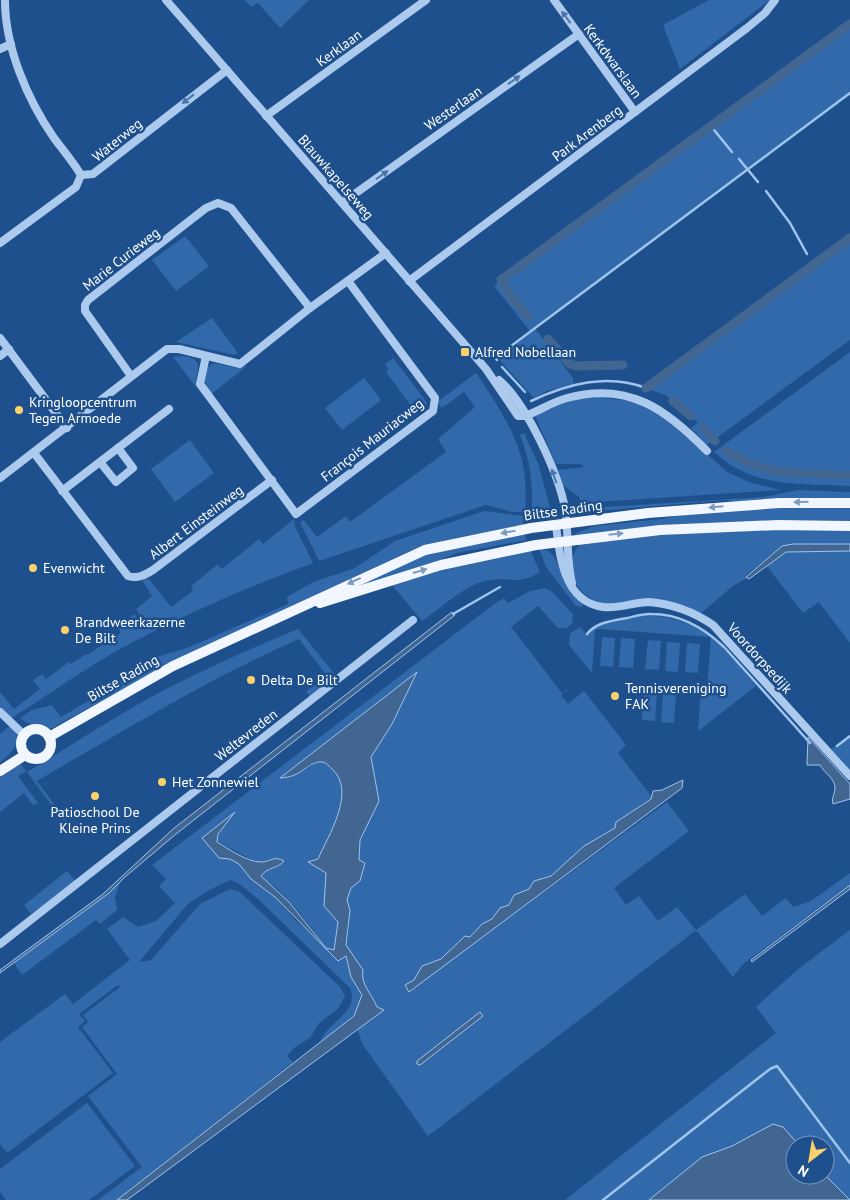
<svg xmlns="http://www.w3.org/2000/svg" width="850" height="1200" viewBox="0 0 850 1200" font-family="'PT Sans',sans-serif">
	<rect width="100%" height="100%" fill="#1e508d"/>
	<g fill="#3269ab" fill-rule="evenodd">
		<path d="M245,0H309L280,28L258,3L251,7Z"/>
		<path d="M709,0H770L680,69L663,25Z"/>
		<path d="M850,20V95L535,328L573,378V384L547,391L534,398L497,357L530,331L494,286Z"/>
		<path d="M185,236L209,266L176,291L152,260Z"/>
		<path d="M850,237V340L707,445L691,428L698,423L679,404L665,395L647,389Z"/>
		<path d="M212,318L238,353L235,355L176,342Z"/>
		<path d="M850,352V486C799,483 754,489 714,452Z"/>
		<path d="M181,356C206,359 196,367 196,387L173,357Z"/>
		<path d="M393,358L425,400L427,404L425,408L417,414L386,372L389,370L385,364Z"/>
		<path d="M214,363L236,368L247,366L210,395L204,379L206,368Z"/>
		<path d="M476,373C494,399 518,435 523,466C526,481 526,496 525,512H512L486,505L319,561L300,522L304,520L317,537L346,516L350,522L446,452L438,439L475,407L464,392L442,408L437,402Z"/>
		<path d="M364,378L381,400L342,430L325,408Z"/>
		<path d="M598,397L635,402L661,413L727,472L751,483L781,490L582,503L578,496L564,486L558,470L584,467L581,464H556L535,416L567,401Z"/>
		<path d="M524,433L539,466L550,508L532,510C533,483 530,461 520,435Z"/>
		<path d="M190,440L214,473L175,502L151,469Z"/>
		<path d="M798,490L850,492V500L739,503L725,500L586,512L574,509L764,497Z"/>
		<path d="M776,506H850V521L785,520L745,525L579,536L574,534L594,526L661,519L699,512Z"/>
		<path d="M484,511L524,516L523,526L443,541L412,550L173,662L50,729L27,723L20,718L32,710L52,705L61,717L109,689L149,659L187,648L288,604L287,597L313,582L355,568L395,541Z"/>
		<path d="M294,519L295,527L313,563C242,589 173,619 108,656C75,675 44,698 12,718L0,709V692L14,709L40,689L33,680L42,674L46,679L69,662L71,664L86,654L87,655L121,633L117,627L134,614L137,618L140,615L136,609L152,596L142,580L149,579L171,607L193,591L191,586L217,565L222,569L259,539L263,544Z"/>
		<path d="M763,529L850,531V544L782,546L746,575L747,578L733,586L700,614L685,607L604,604C583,597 572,586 572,563C573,554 575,548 583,542L638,535Z"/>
		<path d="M524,532L526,540L457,553L432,563L337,592L424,553Z"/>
		<path d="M539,548C558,551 557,567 564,581C568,590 576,597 583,602L582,607L576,606L546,567Z"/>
		<path d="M530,550L540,572C516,587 509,575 484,581C465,586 439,609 422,621L392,585L447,566Z"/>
		<path d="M850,551V643L819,602L803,613L766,565L786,552Z"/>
		<path d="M545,588L551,591L573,614L572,624L566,628H558L538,606L511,627L562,693L573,685L561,695L568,704L584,691L626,745L618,753L652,797L616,822L615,828L584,846L551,876L544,877L529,889L514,895L509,905L496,914L492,919L482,924L469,937L465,936L441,959L422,966L409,991L667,802L689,831L614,888L626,905L639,896L658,921L677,907L696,930L745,894L762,916L786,898L793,907L811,901L850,873V884L742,965L733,977L698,932L695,931L428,1136L363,1045L357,1029L383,1010L377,1007C373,997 367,991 363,982C357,969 355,956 346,945L349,930L347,900L351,888L360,881L364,864L359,861L360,840L379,801L371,757L392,724L416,673L281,777C288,775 297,774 304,771C309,769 314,762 320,762C326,761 329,766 333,769C357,793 328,836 318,859L309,862L326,872L324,906L338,922L334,950L328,948L346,956C347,970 354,977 359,989C370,1012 335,1030 320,1042C327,1022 360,1013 350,988L257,898L241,885L231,880C215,886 200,895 187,905L139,962L151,960L200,904L230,889L240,892L340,987L345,996L338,1009L319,1023L310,1038L295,1047L287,1056L293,1062L117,1200H98L142,1167L88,1096L117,1074L82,1027L88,1022L83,1015L120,987L118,985L79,1014L85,1021L78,1027L113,1073L7,1153L0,1144V1042L65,994L73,1004L130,960L107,929L123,917L138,927L156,921L175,903L159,886L166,879L152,865L497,602L504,598L508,603L530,591ZM233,814L218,834L217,841L252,860L262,862L274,858L280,866L264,871L261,876C264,882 271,883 276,888C294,904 310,926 324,945L297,922L275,897L251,879L239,864L230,859L219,858L203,838Z"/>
		<path d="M646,615C705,619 720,644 756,686L698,731L701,688H707L711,637L598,629L595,630L592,673L569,645L570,634L580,627L586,634L595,626Z"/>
		<path d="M298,629L337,677L311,698L306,691L327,676L299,639C208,679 123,731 37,781L72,829L70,830L27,772C63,751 98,727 135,706C188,676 242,652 298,629Z"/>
		<path d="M602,637L615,638L613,667L600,666Z"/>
		<path d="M621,638L635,639L633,668L619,667Z"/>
		<path d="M648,640L661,641L659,670L645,669Z"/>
		<path d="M667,642L680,643L678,672L665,671Z"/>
		<path d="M687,643L700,644L698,673L685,672Z"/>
		<path d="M644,692H657L655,721L642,720Z"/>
		<path d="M663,693L676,694L674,723L661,722Z"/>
		<path d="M10,726C26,737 12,754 0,762V734Z"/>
		<path d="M850,735V770L831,749Z"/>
		<path d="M21,764L26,771L18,776L38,803L33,805L24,793L0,812V775Z"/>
		<path d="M67,871L75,881L31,914L24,905Z"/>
		<path d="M117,880L120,883L115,897L117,910L100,924L96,920L22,975L12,960L107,890Z"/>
		<path d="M850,930V1200H565L776,1033L756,1007L797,970ZM795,1145H825V1175H795Z"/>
		<path d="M87,1103L135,1166L89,1200H6L0,1192V1169Z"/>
	</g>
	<g fill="#426692" stroke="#9fc5ee">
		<path d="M793,544H850V551L786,552L749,579L746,577L782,546Z"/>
		<path d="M452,612L455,615L176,834L125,877L109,893L0,973V970L102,895L173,829Z"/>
		<path d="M417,672L392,724L371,757L379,801L360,840L359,860L365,863L360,881L351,888L347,900L350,910L346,945L363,970C360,984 372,994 377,1007L384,1010L127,1200H117L354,1016L362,995L351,977L346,956L338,961L275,897L251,879L239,864L230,859L219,858L202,838L235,812L218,834L217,842C229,849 247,862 261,862C271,862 274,855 284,861C278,869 267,867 261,876L289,902L326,948L334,950L338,922L324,906L326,873L308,862L318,859C328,836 357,791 332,769C328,765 325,761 319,762C306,764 302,777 280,778Z"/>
		<path d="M808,737L850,784V799L833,804C831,798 835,794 835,788C835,778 824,773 820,765H807Z"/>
		<path d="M683,780L682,788L409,992L405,985L414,980L422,966L441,959L465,936L470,937L482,924L492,919L500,908L509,905L514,895L529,889L534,881L551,876L584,846L615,828L616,822L651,799L653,791L662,790Z"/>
		<path d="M850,885V889L752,962L751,960Z"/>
		<path d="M480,1012L483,1016L420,1065L417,1064V1061Z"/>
		<path d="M773,1124L783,1127L799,1145H795V1175H825L850,1200H649L702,1157L732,1146Z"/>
	</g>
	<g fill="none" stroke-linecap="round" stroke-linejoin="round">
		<g stroke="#9fc5ee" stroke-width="2.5">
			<path d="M710,125L732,152"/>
			<path d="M739,159L758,182"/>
			<path d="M766,191L790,223L807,254"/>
			<path d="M811,263L812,266"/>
			<path d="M489,351L497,360"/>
			<path d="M495,358L850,93"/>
			<path d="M502,367L525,392"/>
			<path d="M531,401C567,384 607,373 646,388"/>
			<path d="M453,614L500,587"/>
			<path d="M587,634C596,623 607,622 621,619C631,618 641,613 652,614C680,614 704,628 724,647L810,743"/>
			<path d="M837,746L850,736"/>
			<path d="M603,1200L770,1069L777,1066L850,1163"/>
		</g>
		<g stroke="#426692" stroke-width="9">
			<path d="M528,317L510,295L501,280L850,24"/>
			<path d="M548,339L570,364L577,366L623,365"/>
			<path d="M646,388L850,238"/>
			<path d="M673,401L691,416"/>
			<path d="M703,428L715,441"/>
			<path d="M726,451C774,480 798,471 850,475"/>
		</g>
		<g stroke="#accaed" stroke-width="8">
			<path d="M5,0C5,47 27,99 54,138C63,150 73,162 81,175"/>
			<path d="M166,0L486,369L518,416H525C539,411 552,402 567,398C629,381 667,410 707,451"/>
			<path d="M554,0L635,112"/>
			<path d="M0,49L11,44"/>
			<path d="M266,116L426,0"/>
			<path d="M81,175L93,174L227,70"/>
			<path d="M342,203L579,34"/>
			<path d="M0,243L76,187L81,175"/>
			<path d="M409,281L747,28L765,13L775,0"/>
			<path d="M0,338L67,428"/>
			<path d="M0,356L9,349"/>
			<path d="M206,356L200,384L296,514L433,411L435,398L348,281"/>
			<path d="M131,376L85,311V305L88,300L206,208L218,203L231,208L310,308"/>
			<path d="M499,380C526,403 559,474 565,509C569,533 566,559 572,583"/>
			<path d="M34,453L128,576C138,579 145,575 153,570L272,480"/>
			<path d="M100,462L116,482L133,468L118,448"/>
			<path d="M0,478L167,349H179L240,364L310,308L386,253"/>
			<path d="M62,491L169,409"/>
			<path d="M556,524C559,556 564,602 603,607C619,609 634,602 649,602C673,604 694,612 713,625L850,776"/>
			<path d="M0,712L24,735"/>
			<path d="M0,944L413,620"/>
		</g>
		<g stroke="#f2f7ff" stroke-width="10">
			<path d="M320,603L441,565L536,545L660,530L778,525L850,526"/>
			<circle cx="36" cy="744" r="15"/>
			<path d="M49,737L173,666L425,550L531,528L648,513L779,503H850"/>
			<path d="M0,771L25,755"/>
		</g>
	</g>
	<defs><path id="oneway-solid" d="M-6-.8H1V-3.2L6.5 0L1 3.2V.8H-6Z" transform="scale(1.25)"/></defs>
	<g fill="#4975aa">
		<use href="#oneway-solid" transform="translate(566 17) rotate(-126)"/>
		<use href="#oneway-solid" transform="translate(514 80) rotate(-35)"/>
		<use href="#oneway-solid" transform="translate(188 99) rotate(142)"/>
		<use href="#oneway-solid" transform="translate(382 175) rotate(-35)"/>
		<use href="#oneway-solid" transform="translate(554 476) rotate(-109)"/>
	</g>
	<g fill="#7d9bc0">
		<use href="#oneway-solid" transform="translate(801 502) rotate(178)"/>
		<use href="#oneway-solid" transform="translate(716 507) rotate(175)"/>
		<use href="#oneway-solid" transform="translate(508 532) rotate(170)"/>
		<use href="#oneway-solid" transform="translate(616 534) rotate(-6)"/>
		<use href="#oneway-solid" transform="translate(420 571) rotate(-16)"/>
		<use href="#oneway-solid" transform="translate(354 581) rotate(155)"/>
	</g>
	<g fill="#fbd16b" stroke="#1e508d" stroke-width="2">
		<rect x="460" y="347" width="10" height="10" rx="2.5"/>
		<circle cx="19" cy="410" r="5"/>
		<circle cx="33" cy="568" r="5"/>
		<circle cx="65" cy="630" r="5"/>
		<circle cx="251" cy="680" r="5"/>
		<circle cx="615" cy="696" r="5"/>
		<circle cx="162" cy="782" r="5"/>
		<circle cx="95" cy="796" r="5"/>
	</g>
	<g text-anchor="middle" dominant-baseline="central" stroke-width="5" stroke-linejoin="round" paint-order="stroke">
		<g font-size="14" fill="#fff" stroke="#1e508d">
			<text transform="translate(339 48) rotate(-36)">Kerklaan</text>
			<text transform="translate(613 61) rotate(54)">Kerkdwarslaan</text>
			<text transform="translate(453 108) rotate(-35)">Westerlaan</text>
			<text transform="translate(587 133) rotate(-37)">Park Arenberg</text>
			<text transform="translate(117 140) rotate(-39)">Waterweg</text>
			<text transform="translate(336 177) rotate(49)">Blauwkapelseweg</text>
			<text transform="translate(121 259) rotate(-38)">Marie Curieweg</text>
			<text transform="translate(372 440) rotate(-38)">François Mauriacweg</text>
			<text transform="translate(563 510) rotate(-8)">Biltse Rading</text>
			<text transform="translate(196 522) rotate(-37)">Albert Einsteinweg</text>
			<text transform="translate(760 658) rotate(48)">Voordorpsedijk</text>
			<text transform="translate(123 678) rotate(-30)">Biltse Rading</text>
			<text transform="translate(246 735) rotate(-38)">Weltevreden</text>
		</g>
		<g font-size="14" fill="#fff" stroke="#1e508d" text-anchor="start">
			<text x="475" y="352">Alfred Nobellaan</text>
			<text x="29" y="402">Kringloopcentrum<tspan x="29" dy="16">Tegen Armoede</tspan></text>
			<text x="43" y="568">Evenwicht</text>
			<text x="75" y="622">Brandweerkazerne<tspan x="75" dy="16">De Bilt</tspan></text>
			<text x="261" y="680">Delta De Bilt</text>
			<text x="625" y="688">Tennisvereniging<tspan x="625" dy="16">FAK</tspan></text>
			<text x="172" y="782">Het Zonnewiel</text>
			<text x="95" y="812" text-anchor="middle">Patioschool De<tspan x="95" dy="16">Kleine Prins</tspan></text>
		</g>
	</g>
	<g transform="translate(810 1160) rotate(211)"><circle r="24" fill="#1e508d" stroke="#7896bb"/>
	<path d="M0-4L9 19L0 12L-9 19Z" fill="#fbd16b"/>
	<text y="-8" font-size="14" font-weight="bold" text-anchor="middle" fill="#ffffff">N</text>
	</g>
</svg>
